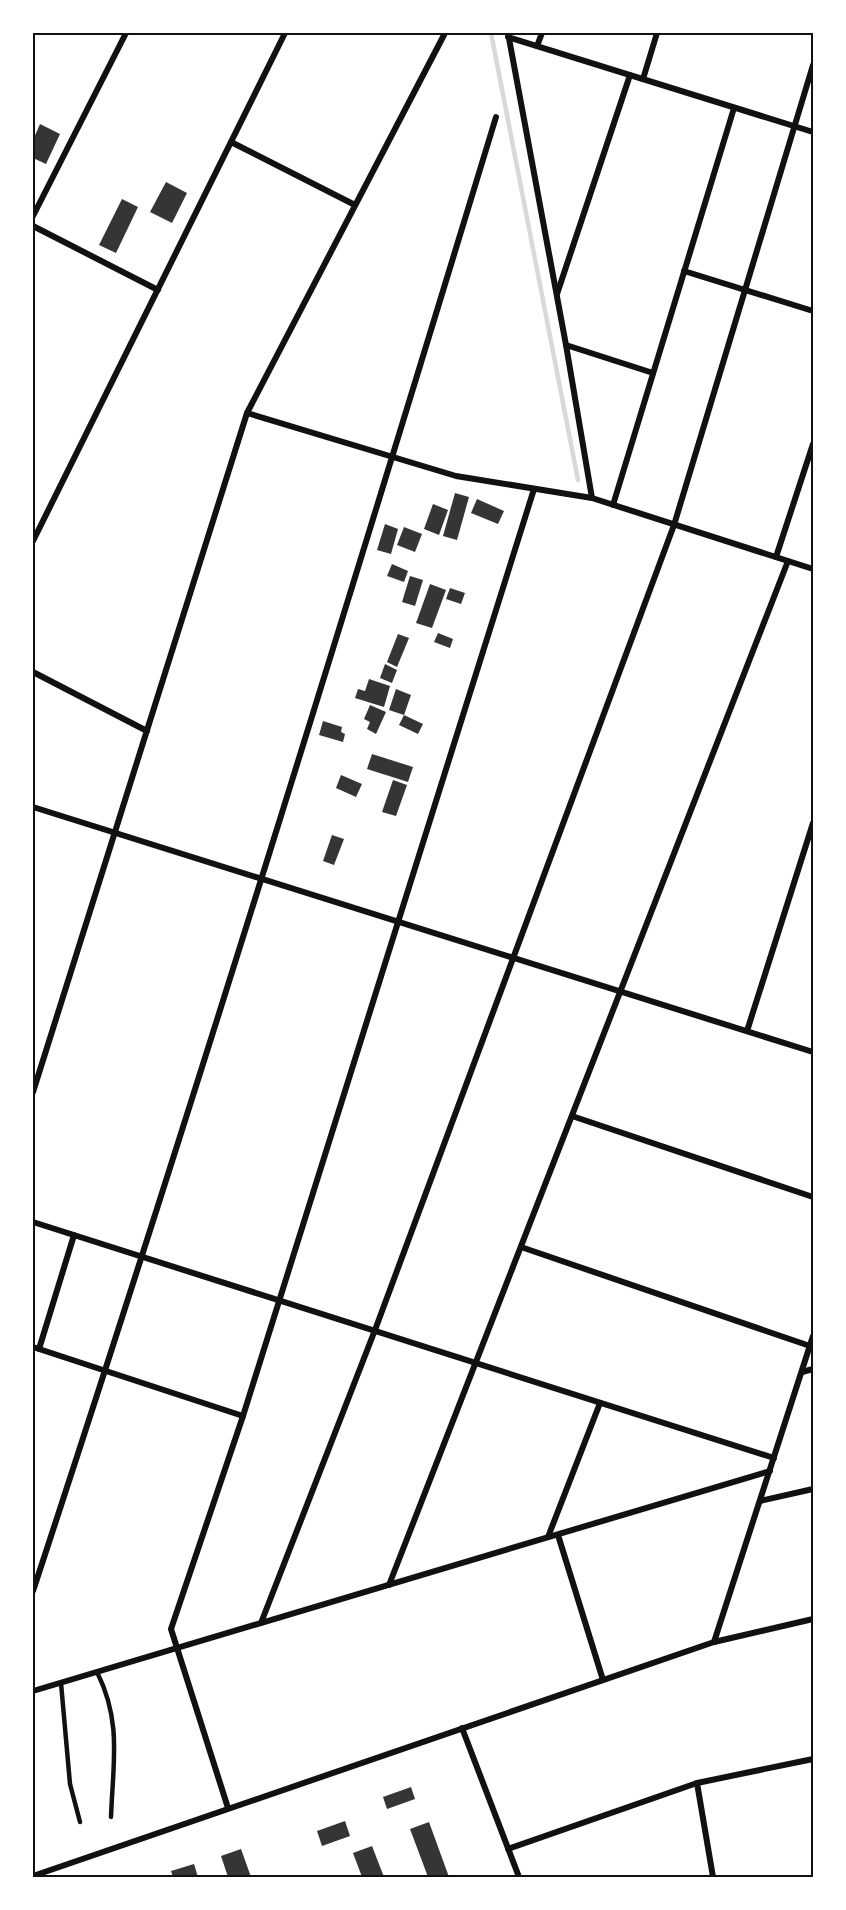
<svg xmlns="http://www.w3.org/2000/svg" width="846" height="1910" viewBox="0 0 846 1910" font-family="Ubuntu,sans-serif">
	<rect width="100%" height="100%" fill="#fff"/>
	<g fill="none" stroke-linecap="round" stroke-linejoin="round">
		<path stroke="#d9d9d9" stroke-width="4.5" d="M491,33L578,480"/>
	</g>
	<g fill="#353535">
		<path d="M40,124L60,134L46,164L33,158V140Z"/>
		<path d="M166,182L187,193L172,223L150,212Z"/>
		<path d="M122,199L138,207L116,253L99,245Z"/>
		<path d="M455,493L469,497L457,540L443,536Z"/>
		<path d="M477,499L504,511L498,524L471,513Z"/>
		<path d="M433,504L448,510L439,535L424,529Z"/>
		<path d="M385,524L398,529L391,554L377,550Z"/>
		<path d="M404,527L422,534L415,552L397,545Z"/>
		<path d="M392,564L408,571L404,582L387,576Z"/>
		<path d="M410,576L423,580L415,606L402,602Z"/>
		<path d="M430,584L446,590L432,628L416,623Z"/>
		<path d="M450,588L465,593L461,604L446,599Z"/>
		<path d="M438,633L453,639L450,648L434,642Z"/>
		<path d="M398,634L409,638L397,667L387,662Z"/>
		<path d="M385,664L397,670L392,683L380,678Z"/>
		<path d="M369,679L390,686L384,707L355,698L358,689L365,691Z"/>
		<path d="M396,689L411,695L404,715L423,724L418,734L399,725L404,715L389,710Z"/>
		<path d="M370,705L386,712L376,734L367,729L370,722L364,719Z"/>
		<path d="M323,721L342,727L341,732L345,734L343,742L319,735Z"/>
		<path d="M372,754L413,767L408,782L367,769Z"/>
		<path d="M341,775L362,784L356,797L336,788Z"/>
		<path d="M393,780L407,785L396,816L382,812Z"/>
		<path d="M332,835L344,839L334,865L323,861Z"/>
		<path d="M411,1787L415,1799L387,1809L383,1797Z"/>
		<path d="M345,1821L350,1836L322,1846L317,1831Z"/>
		<path d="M429,1822L449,1877H428L410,1829Z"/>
		<path d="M372,1846L384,1877H362L353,1853Z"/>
		<path d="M241,1849L251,1877H228L221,1856Z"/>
		<path d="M194,1864L198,1877H173L171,1871Z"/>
	</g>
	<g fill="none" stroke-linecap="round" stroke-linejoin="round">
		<g stroke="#111" stroke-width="4.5">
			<path d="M97,1672C122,1722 113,1762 111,1817"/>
			<path d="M61,1683L70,1784L80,1822"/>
		</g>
		<g stroke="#111" stroke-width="6">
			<path d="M508,33L566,345L592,498"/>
			<path d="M508,37L813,132"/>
			<path d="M537,46L542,33"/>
			<path d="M643,79L657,33"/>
			<path d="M231,142L355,205"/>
			<path d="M33,216L126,33"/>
			<path d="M33,226L158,290"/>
			<path d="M684,271L813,311"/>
			<path d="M557,294L630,75"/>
			<path d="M566,345L653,373"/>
			<path d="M247,413L456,476L592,498L813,569"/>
			<path d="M613,505L734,108"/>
			<path d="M33,541L285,33"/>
			<path d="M776,557L813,444"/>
			<path d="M33,672L147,731"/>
			<path d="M33,807L813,1052"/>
			<path d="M747,1031L813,823"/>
			<path d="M33,1092L247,413L445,33"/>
			<path d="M572,1116L813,1197"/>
			<path d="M33,1222L774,1458"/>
			<path d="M521,1247L810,1346"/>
			<path d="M33,1347L243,1416"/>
			<path d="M39,1349L74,1235"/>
			<path d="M802,1372L813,1369"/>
			<path d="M760,1501L813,1489"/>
			<path d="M558,1535L603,1680"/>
			<path d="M548,1537L600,1403"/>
			<path d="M389,1585L788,561"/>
			<path d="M33,1591C194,1102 346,610 496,117"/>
			<path d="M261,1623L375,1330L674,525L813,65"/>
			<path d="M714,1642L813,1336"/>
			<path d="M33,1691L770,1471"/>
			<path d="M462,1728L519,1877"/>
			<path d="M697,1783L713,1877"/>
			<path d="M228,1808L171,1629L243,1416L534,489"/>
			<path d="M508,1849L697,1783L813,1759"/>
			<path d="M33,1876L714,1642L813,1619"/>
		</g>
	</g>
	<rect width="846" height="1910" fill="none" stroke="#ffffff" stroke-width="69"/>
	<rect x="34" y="34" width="778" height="1842" fill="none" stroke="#111" stroke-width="2"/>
</svg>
